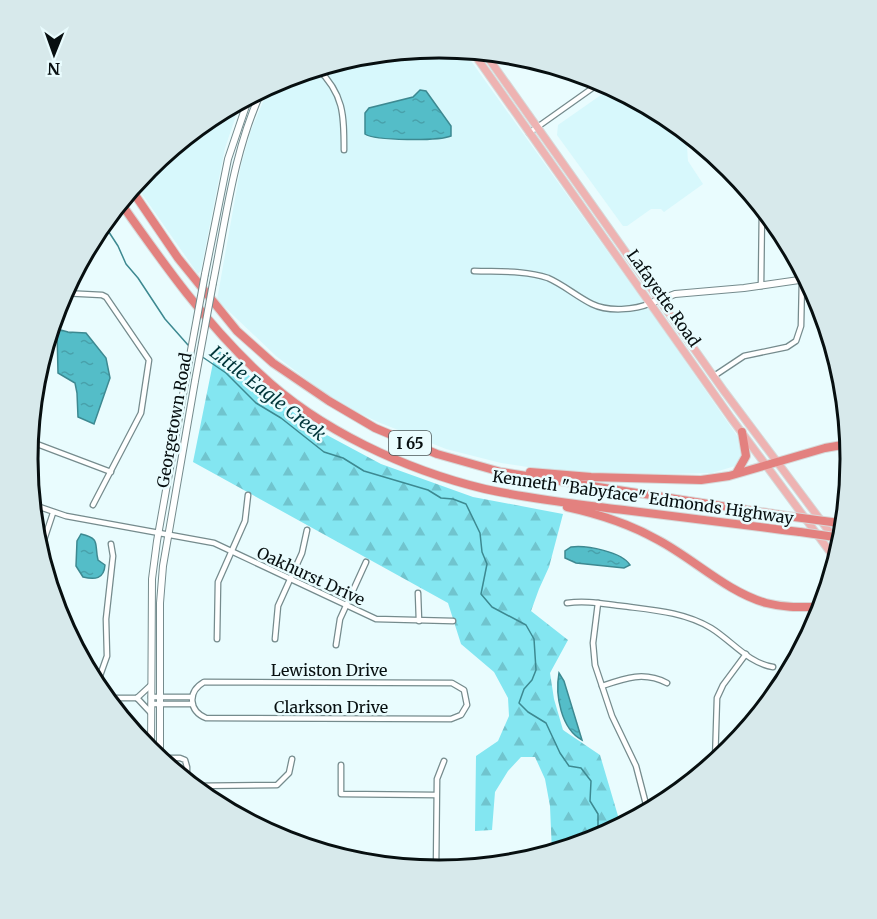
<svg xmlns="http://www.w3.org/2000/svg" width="877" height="919" viewBox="0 0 877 919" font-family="Merriweather,serif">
	<defs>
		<pattern id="forest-firs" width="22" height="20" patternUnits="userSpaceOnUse" patternTransform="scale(1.5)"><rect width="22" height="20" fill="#83e6f1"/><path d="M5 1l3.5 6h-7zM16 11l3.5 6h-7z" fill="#70c4ce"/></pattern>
		<pattern id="water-ripples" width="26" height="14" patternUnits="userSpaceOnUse" patternTransform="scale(1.5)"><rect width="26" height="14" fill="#54bdc8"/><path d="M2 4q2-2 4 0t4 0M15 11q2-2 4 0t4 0" fill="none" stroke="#48a1ab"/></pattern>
	</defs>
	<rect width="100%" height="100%" fill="#e9fcfe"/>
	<g fill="#d7f8fc">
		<path d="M439,48L467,51L471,61L661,326L742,443V455L740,462L735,466L712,473L664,474L560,472L501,463L446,449L378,422L344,406L322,391L276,356L217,300L241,165L251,130L270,85L281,79L359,56Z"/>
		<path d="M611,88L667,118L686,133L688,161L703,184L664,212L661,209H651L627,226H623L557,135L558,125Z"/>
		<path d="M241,101L225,148L201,270L198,274L135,184L148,168L210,117Z"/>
	</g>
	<path fill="url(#forest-firs)" d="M216,348L310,426L381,464L473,497L563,514L549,567L539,589L531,611L568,640L550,673L554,699L563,730L600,755L621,826L596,840L552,853L550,806L545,779L535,757H521L508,771L495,792L492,830L475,831L476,756L498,741L509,716L508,698L494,672L461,644L448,603L193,462Z"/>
	<g fill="url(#water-ripples)" stroke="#3d8991" stroke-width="1.5">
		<path d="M420,90L426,91L451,126V136C439,141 375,141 365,134V113L369,108L413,97Z"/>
		<path d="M57,329L68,332L86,333L106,358L110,378L94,424L78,417L77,393L75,383L58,373Z"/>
		<path d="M81,534C101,539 94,543 98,560L105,565C104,579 95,580 83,577L76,566L77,541Z"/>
		<path d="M571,547C587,545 622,552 630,565L624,568L576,563L565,558V551Z"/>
		<path d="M559,673L564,681L582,740C561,729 555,695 559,673Z"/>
	</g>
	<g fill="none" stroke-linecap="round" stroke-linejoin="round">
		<g stroke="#3d8991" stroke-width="1.5">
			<path d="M103,223L118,246L126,264L138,278L165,319L188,345"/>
			<path d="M201,356L226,373L256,403L281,418L324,452L343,458L364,471L428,490L441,498L453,499L466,504L480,533L482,552L487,564L481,594L492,607L526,625L534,639L536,670L532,680L524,689L519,703L528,712L546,723L560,753L569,766L581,768L591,781L590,801L598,814V838"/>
		</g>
		<g stroke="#758b8d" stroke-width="7">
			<g id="street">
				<path d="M317,68C344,94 344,115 344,150"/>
				<path d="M529,133L601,82"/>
				<path d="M474,271C498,272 524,270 548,278C564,285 576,296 592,304C608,312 635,310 651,303"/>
				<path d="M761,286L762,208"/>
				<path d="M63,293L102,295L106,297L149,360L141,413L93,505"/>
				<path d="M714,376L744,356L787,347L796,341L801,326L802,279"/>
				<path d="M29,441L111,472"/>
				<path d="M31,504L66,516L214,543L376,619L453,621"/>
				<path d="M39,555L53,513"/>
				<path d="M418,593L419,621"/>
				<path d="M567,603C586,600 604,604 622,606C653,610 684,612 711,628C732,641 748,663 773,667"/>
				<path d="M598,603L593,643L595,665L612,716L636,766L648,812"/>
				<path d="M217,639L218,582L245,521L248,495"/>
				<path d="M275,639L278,606L302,553L307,530"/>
				<path d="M336,645L340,619L366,562"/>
				<path d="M204,682L452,683L464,690L467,705L461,715L451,719L206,718C189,711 187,692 204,682Z"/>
				<path d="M602,686C625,678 644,671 667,683"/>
				<path d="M96,687L107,656L106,619L113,556L111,544"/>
				<path d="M151,697H192"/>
				<path d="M105,698H137"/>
				<path d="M137,698L151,713"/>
				<path d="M137,698L151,685"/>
				<path d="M151,704H192"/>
				<path d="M157,758H180L185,760L187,767V783"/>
				<path d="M715,762L717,698L723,685L746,654"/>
				<path d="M341,765V794L436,795"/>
				<path d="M190,786L277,785L289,773L292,759"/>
				<path d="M436,871L437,779L444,761"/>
			</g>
		</g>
		<g stroke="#758b8d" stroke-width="8">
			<g id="secondary">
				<path d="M205,274L228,159L249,97"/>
				<path d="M213,283C226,218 234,150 262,90"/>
				<path d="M651,303L675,294L744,288L806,279"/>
				<path d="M151,753L152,579L157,541L187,372"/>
				<path d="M160,761V603L163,566L195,381"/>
			</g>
		</g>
		<g stroke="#d7d9d9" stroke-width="9">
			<g id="primary">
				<path d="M472,51L731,418L836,560"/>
				<path d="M484,52L724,391L840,546"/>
			</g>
		</g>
		<g stroke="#d7d9d9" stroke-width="10">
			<g id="highway">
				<path d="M131,189L178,258L237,331L273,363L329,401L375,428L437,454L501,472L787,516"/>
				<path d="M120,202C163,263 205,323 260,374C319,430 406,470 485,489C530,499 577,504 624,510C682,517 741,525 800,532"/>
				<path d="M530,472L591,477L701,480L729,476L825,448L848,444"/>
				<path d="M737,472L746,456L742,432"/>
				<path d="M567,507C599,514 630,524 658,540C694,559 727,592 766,603C785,608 803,607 822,607"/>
			</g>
		</g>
		<use href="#street" stroke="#fff" stroke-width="4.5"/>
		<use href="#secondary" stroke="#fff" stroke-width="6"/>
		<use href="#primary" stroke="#eeb3b2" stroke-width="7"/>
		<use href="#highway" stroke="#e3817f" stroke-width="8"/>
		<g stroke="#758b8d" stroke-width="8" stroke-linecap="butt">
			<g id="secondary-bridge">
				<path d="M187,372L205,274"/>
				<path d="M195,381L213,283"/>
			</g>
		</g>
		<g stroke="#d7d9d9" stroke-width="10" stroke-linecap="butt">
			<g id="highway-bridge">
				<path d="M787,516L839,523"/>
				<path d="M800,532L842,538"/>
			</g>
		</g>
		<use href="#secondary-bridge" stroke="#fff" stroke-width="6"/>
		<use href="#highway-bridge" stroke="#e3817f" stroke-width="8"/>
	</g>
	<g text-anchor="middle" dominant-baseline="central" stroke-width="5" stroke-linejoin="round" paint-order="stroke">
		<rect fill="#e9fcfe" stroke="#4b5657" stroke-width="1.5" x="389" y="431" width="42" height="24" rx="4.5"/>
		<g font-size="15" font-weight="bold" fill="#070f10">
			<text x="410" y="443">I 65</text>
		</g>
		<g font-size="16" fill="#070f10" stroke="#e9fcfe">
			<text transform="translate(664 298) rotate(55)">Lafayette Road</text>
			<text transform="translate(174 420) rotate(-80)">Georgetown Road</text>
			<text transform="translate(643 497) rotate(8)">Kenneth "Babyface" Edmonds Highway</text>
			<text transform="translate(311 576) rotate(25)">Oakhurst Drive</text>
			<text x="329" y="670">Lewiston Drive</text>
			<text x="331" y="707">Clarkson Drive</text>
		</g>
		<g font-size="18" font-style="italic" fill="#003539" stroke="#e9fcfe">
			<text transform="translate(268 393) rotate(38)">Little Eagle Creek</text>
		</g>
	</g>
	<path d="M0 0H877V919H0ZM38 459a401 401 0 1 1 802 0a401 401 0 1 1-802 0Z" fill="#d7e9eb" fill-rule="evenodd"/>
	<path fill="none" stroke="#070f10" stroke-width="3" d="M38 459a401 401 0 1 1 802 0a401 401 0 1 1-802 0Z"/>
	<g transform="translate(54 54) rotate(181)" stroke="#e9fcfe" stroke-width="4.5" paint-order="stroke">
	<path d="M0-4.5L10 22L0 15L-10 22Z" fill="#070f10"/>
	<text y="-9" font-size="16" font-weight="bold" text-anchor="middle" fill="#070f10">N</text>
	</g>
</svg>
